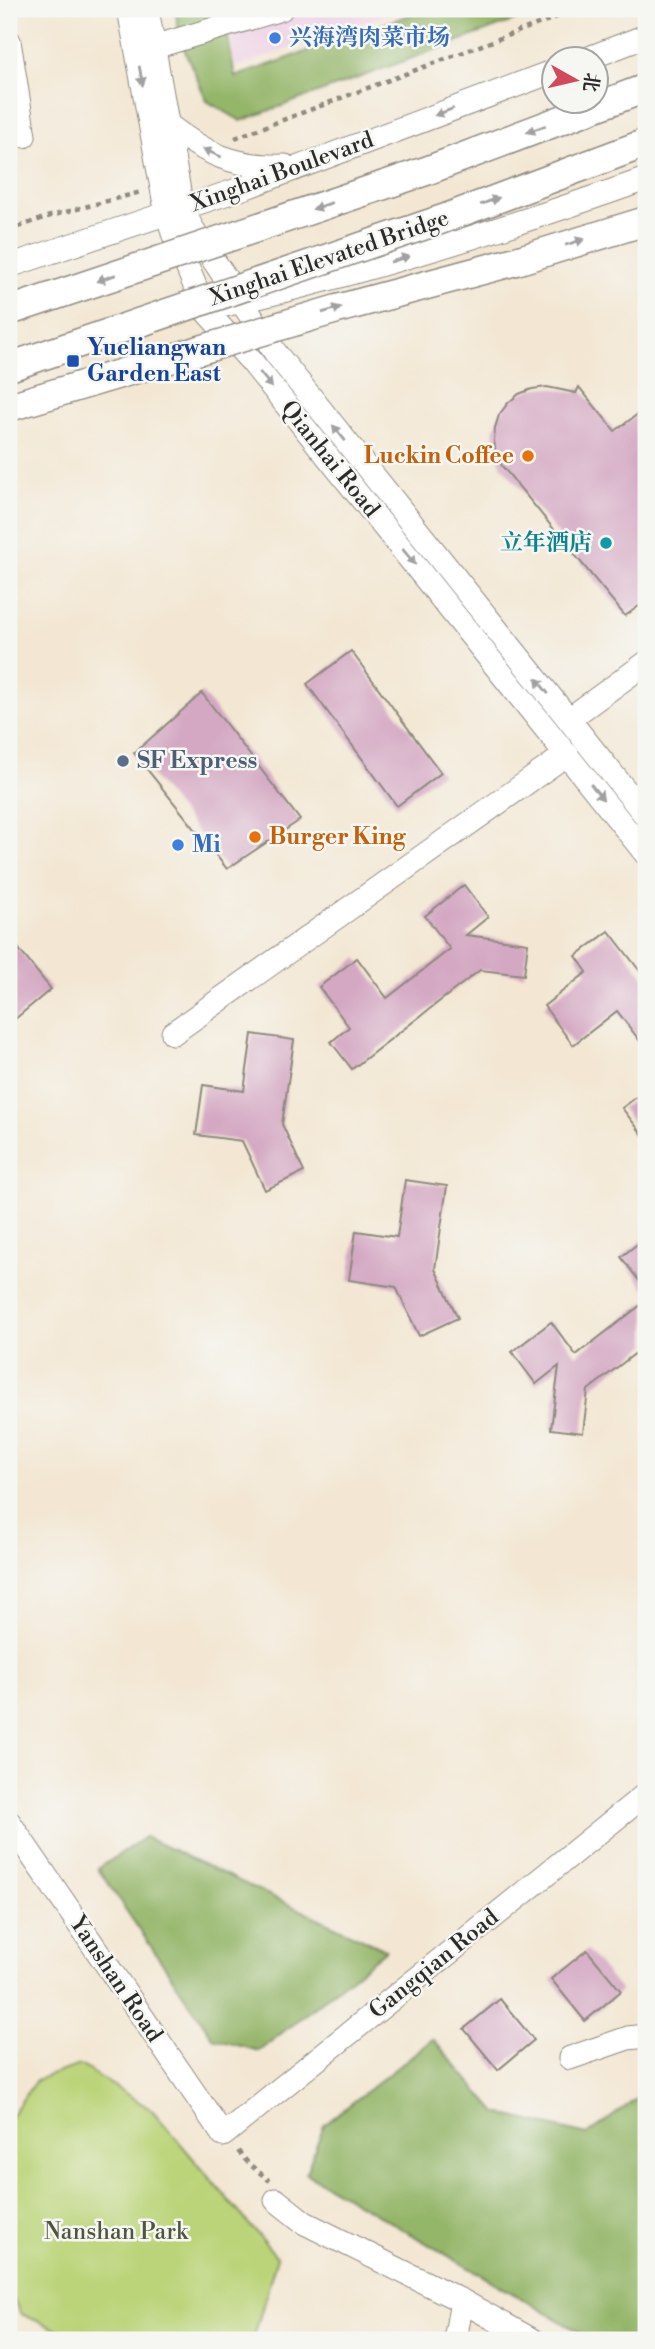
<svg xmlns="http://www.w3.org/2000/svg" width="655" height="2349" viewBox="0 0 655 2349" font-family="'Libre Bodoni','Noto Serif SC',serif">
	<rect width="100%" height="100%" fill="#f6f6f2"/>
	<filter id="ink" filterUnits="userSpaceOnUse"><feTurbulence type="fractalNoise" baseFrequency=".0143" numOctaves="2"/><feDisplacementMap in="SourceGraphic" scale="14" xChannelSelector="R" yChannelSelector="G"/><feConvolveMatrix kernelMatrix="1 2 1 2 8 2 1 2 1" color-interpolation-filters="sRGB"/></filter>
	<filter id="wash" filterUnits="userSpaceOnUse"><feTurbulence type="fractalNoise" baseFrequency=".00686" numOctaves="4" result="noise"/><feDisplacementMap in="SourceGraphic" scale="28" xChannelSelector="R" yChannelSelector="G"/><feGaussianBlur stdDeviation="1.57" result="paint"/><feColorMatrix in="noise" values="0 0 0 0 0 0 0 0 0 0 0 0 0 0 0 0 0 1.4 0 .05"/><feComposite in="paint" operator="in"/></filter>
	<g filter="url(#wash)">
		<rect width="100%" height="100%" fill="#f3e7d3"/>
		<path fill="#efd0e6" d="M226,9H403L236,67Z"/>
		<path fill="#bbd479" stroke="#738052" stroke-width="2" d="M80,2065L152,2110L277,2257L253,2340H81L21,2314L9,2292V2119L36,2080Z"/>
		<g fill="#94b669" stroke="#60704a" stroke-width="2">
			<path d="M175,9H223L235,77L426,9H546L241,121L207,101L181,42Z"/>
			<path d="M145,1837L386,1950L259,2051L214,2039L98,1869Z"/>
			<path d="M433,2039L497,2113L587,2135L646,2092V2340H593L306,2173L324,2125Z"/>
		</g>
		<g id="blocks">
			<g fill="#d4a8c3">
				<path d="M547,387L576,393L579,387L615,431L646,408V601L625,616L502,466L496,454L494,441L495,428L499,415L508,403L519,394L532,389Z"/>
				<path d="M351,651L441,773L397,806L307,684Z"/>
				<path d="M202,693L300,820L227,869L134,753Z"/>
				<path d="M464,885L488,917L466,935L528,943L524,975L480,970L352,1069L331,1042L349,1027L319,987L357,958L387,998L450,949L425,916Z"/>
				<path d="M609,931L646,979V1049L617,1011L573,1045L544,1006L587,972L576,956Z"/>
				<path d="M9,937L51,989L9,1024Z"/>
				<path d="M252,1034L294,1040L282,1124L304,1172L265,1190L242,1141L196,1135L203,1085L244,1091Z"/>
				<path d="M646,1090V1139L622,1108Z"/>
				<path d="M405,1180L447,1186L435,1269L458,1318L419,1336L396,1287L349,1280L356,1231L397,1237Z"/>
				<path d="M646,1237V1290L621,1257Z"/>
				<path d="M646,1301V1345L588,1390L583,1433L551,1429L559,1366L536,1384L512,1352L551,1322L576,1355Z"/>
				<path d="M587,1950L621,1991L585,2021L551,1979Z"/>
				<path d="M500,1999L534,2040L498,2070L464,2029Z"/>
			</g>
		</g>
	</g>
	<g filter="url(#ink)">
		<use href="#blocks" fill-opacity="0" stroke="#8f897f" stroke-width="2"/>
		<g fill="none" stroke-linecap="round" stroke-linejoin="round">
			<g stroke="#8f897f" stroke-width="25">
				<g id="minor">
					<path d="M129,9L164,199L173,233L205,310L252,362L646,854"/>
					<path d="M147,9L182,208L192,228L277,355L646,816"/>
					<path d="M9,41L24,136"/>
					<path d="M154,47L281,9"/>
					<path d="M584,60L646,36"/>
					<path d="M167,124C205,154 236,168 285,166"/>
					<path d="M9,266L249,186L554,71"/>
					<path d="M225,305C368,272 508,228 646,179"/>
					<path d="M569,719L646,663"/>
					<path d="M173,1033L567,754"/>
					<path d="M9,1822L223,2135L646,1794"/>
					<path d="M570,2058L628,2038L646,2036"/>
					<path d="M276,2200L305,2223L462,2301L532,2340"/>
					<path d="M455,2340L462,2301"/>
				</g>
			</g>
			<g stroke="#8f897f" stroke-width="4.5" stroke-dasharray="5 5" stroke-linecap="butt">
				<path d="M235,138L578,9"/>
				<path d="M9,230L47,217L141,192"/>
				<path d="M238,2151L249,2164L270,2181"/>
			</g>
			<use href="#minor" stroke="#fff" stroke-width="23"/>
			<g stroke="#8f897f" stroke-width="31" stroke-linecap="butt">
				<g id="major-bridge">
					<path d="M9,311L426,171L646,88"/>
					<path d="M9,367L443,219L646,143"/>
					<path d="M9,407L337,309L516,261L646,221"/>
				</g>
			</g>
			<use href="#major-bridge" stroke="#fff" stroke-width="28"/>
		</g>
		<defs><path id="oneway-solid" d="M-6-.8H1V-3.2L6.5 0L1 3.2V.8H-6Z" transform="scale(1.75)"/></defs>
		<g fill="#a0a0a0">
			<use href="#oneway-solid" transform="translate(141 76) rotate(80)"/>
			<use href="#oneway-solid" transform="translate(444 112) rotate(159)"/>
			<use href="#oneway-solid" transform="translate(536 129) rotate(159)"/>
			<use href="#oneway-solid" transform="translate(212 153) rotate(-157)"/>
			<use href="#oneway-solid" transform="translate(490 201) rotate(-21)"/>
			<use href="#oneway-solid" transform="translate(322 206) rotate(161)"/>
			<use href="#oneway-solid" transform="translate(575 242) rotate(-18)"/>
			<use href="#oneway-solid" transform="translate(400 259) rotate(-17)"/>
			<use href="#oneway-solid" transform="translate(106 278) rotate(161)"/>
			<use href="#oneway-solid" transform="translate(332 310) rotate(-16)"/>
			<use href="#oneway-solid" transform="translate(266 380) rotate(51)"/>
			<use href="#oneway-solid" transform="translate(339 433) rotate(-129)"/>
			<use href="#oneway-solid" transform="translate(409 557) rotate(51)"/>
			<use href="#oneway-solid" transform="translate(542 686) rotate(-129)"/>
			<use href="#oneway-solid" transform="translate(597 792) rotate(51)"/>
		</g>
	</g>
	<g fill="#3f7fe0" stroke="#f6f6f2" stroke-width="2.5">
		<circle cx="275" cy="38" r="7"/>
		<circle cx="178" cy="845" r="7"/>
	</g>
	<rect fill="#1a4fb4" stroke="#f6f6f2" stroke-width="2.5" x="66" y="354" width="14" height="14" rx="3.5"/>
	<g fill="#e8710a" stroke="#f6f6f2" stroke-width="2.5">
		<circle cx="528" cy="456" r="7"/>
		<circle cx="255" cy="837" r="7"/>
	</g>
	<circle fill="#0f9aa8" stroke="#f6f6f2" stroke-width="2.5" cx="606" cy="543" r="7"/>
	<circle fill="#5c6f8a" stroke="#f6f6f2" stroke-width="2.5" cx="123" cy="761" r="7"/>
	<g text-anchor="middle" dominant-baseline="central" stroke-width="5" stroke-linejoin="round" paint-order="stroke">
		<g font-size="23" font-weight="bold" fill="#366cbe" stroke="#f6f6f2" text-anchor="start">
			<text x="289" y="38">兴海湾肉菜市场</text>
			<text x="192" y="845">Mi</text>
		</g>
		<g font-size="23" fill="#2b2b2b" stroke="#f6f6f2">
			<text transform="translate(282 172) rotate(-20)">Xinghai Boulevard</text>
			<text transform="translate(329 258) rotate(-19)">Xinghai Elevated Bridge</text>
			<text transform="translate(330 459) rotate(51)">Qianhai Road</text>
			<text transform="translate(434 1964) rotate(-39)">Gangqian Road</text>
			<text transform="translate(116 1979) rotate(56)">Yanshan Road</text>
		</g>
		<g font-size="23" font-weight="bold" fill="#164399" stroke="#f6f6f2" text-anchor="start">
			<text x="87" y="348">Yueliangwan<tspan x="87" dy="26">Garden East</tspan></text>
		</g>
		<g font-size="23" font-weight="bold" fill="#c56008" stroke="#f6f6f2" text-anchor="end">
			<text x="514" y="456">Luckin Coffee</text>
			<text x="269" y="837" text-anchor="start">Burger King</text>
		</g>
		<g font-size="23" font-weight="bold" fill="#0d838f" stroke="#f6f6f2" text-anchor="end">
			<text x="592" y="543">立年酒店</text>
		</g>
		<g font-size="23" font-weight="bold" fill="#4e5e75" stroke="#f6f6f2" text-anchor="start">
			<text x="137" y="761">SF Express</text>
		</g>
		<g font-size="23" fill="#4f553e" stroke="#f6f6f2">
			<text x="116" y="2232">Nanshan Park</text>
		</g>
	</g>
	<rect width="655" height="2349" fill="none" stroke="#f6f6f2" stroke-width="35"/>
	<g transform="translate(575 80) rotate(98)"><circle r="33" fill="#f6f6f2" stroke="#a5a5a2" stroke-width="2"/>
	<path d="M0-5L12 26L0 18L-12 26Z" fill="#d1495b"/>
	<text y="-10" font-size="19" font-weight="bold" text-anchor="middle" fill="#2b2b2b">北</text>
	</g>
</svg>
